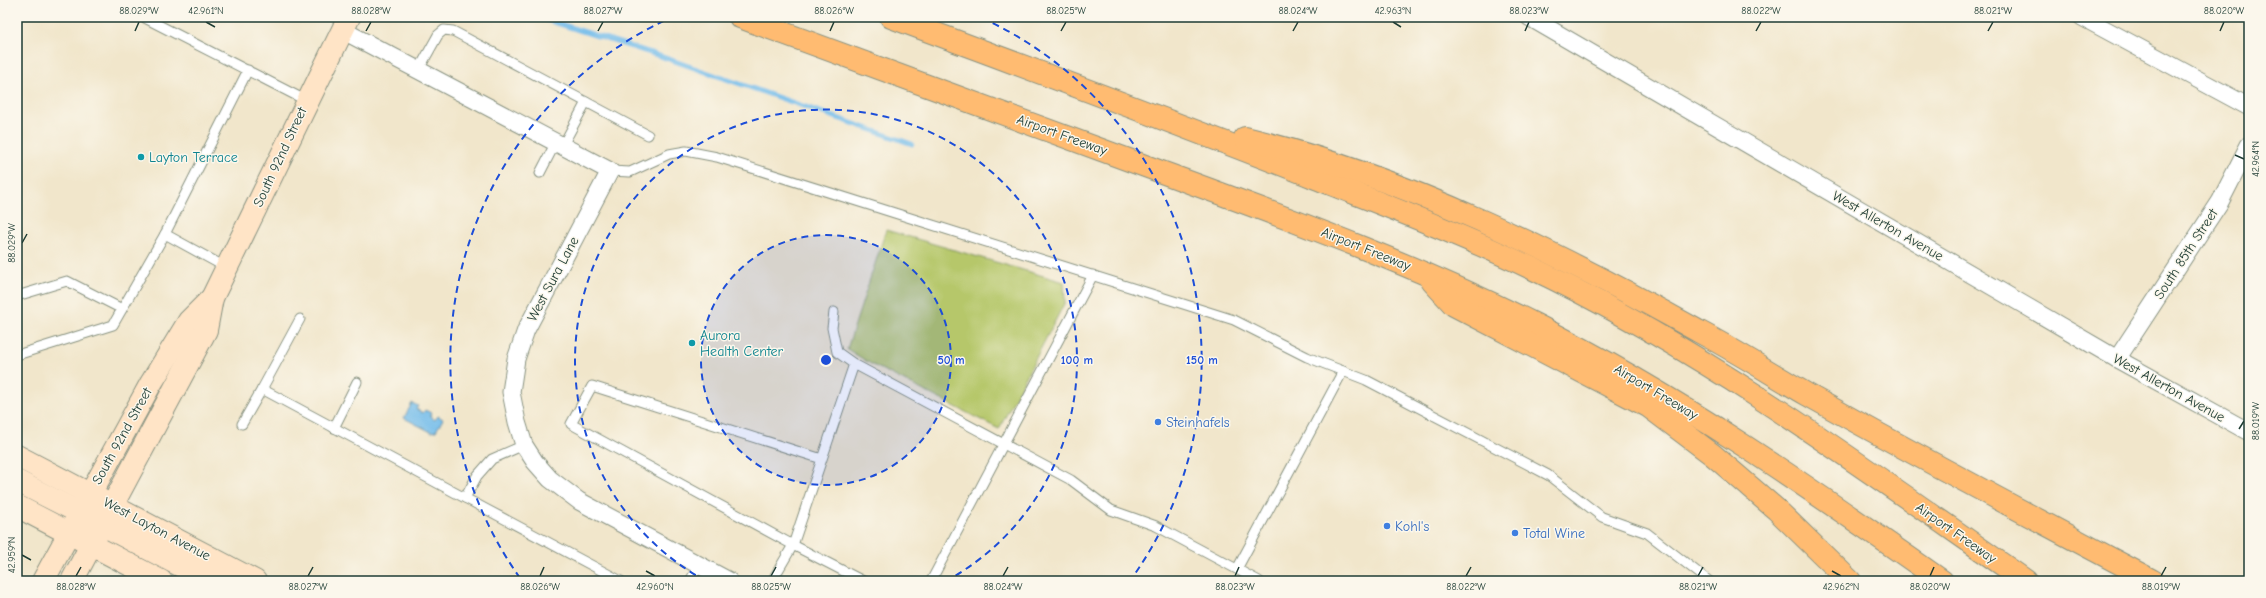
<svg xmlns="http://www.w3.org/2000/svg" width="2266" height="598" viewBox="0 0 2266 598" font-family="'Comic Neue',sans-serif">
	<rect width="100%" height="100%" fill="#fbf7ec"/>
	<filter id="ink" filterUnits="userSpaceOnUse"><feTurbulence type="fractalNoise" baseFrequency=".025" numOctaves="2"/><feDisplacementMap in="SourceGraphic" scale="8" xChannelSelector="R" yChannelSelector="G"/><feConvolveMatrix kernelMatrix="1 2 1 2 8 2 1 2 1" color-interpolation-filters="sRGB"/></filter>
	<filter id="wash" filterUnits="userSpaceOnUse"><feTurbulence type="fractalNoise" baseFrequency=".012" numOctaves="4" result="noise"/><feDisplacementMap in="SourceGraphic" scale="16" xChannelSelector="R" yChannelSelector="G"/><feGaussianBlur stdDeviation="0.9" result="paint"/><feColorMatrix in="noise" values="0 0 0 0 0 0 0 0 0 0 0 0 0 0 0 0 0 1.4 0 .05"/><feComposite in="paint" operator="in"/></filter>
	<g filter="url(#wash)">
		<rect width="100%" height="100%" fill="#f1e6cb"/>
		<path fill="#b6c76a" stroke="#6a824f" d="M886,230L1064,282L1065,302L999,429L871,364L847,349Z"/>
		<path fill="#71bbea" stroke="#487c8f" d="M412,403L418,406L416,409L423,413L425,410L431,413L430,416L435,420L438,416L443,419L436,431L431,432L404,418Z"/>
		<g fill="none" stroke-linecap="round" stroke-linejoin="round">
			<path stroke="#71bbea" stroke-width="5" d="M538,17L657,55L912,144"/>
		</g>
	</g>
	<g filter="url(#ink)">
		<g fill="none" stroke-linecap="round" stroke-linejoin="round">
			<g stroke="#889280" stroke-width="11">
				<g id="lane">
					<path d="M143,17L307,101"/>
					<path d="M418,71L438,35L444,30L453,31L648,135"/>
					<path d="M563,145L586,102"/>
					<path d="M610,171L630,172L669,154L686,151L717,157L1234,320L1307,357L1366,380L1548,475L1602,517L1647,533L1709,581"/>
					<path d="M540,173L556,142"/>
					<path d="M165,234L227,268"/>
					<path d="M17,296L67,281L122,309"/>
					<path d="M834,312L832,328L837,352L854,364"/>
					<path d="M300,319L262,389L465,498L477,476L492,459L524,445"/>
					<path d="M17,355L113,325L165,234L248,70"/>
					<path d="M242,424L262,389"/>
					<path d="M334,428L357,382"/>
					<path d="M822,459L592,386L571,424L793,545L854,364L1071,480L1111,510L1156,526L1259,581"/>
					<path d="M465,498L621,581"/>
					<path d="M1237,569L1343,371"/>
					<path d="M690,581L699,565"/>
					<path d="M772,581L793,545L863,581"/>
					<path d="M931,581L1093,275"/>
				</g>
			</g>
			<g stroke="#889280" stroke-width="19">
				<g id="street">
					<path d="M1529,17L2117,359L2249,432"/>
					<path d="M2082,17L2249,107"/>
					<path d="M342,30L610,171L526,330L516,359L511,392L517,422L524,445L535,462L550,479L579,501L729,581"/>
					<path d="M2117,359L2220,202L2249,145"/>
				</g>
			</g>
			<g stroke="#889280" stroke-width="24">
				<g id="secondary">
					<path d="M17,456L255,581"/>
					<path d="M17,481L80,513H94"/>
					<path d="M17,506L161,581"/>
					<path d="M88,525H103L204,578L215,581"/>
					<path d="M43,581L150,385L189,321L212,298"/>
					<path d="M72,581L206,330L212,298L349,17"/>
				</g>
			</g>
			<g stroke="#889280" stroke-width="24">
				<g id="highway">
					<path d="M740,17C879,68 1017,119 1156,170C1284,217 1412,263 1534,324C1678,396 1811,489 1942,581"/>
					<path d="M891,17C1033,70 1175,122 1316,178C1395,209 1475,240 1552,278C1720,361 1872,474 2026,581"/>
					<path d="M1245,138C1403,176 1557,252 1698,331C1736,351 1772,374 1808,395C1922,459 2038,520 2153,581"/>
					<path d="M1432,281L1454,305L1648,406L1713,455L1777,510L1850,581"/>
				</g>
			</g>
			<use href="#lane" stroke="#fff" stroke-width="9"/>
			<use href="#street" stroke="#fff" stroke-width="17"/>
			<use href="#secondary" stroke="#ffe4c6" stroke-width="22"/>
			<use href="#highway" stroke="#ffbb71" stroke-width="22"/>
		</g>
	</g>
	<path fill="none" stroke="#1f3d34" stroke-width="1.5" d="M206,22L215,27M1393,22L1401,27M135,31L139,22M366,31L371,22M598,31L603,22M830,31L834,22M1061,31L1066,22M1293,31L1298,22M1525,31L1529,22M1756,31L1761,22M1988,31L1993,22M2220,31L2224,22M2235,155L2244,159M22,243L27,234M2239,429L2244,421M22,555L31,560M646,571L655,576M1832,571L1841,576M76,576L81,567M308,576L313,567M540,576L544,567M771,576L776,567M1003,576L1008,567M1235,576L1239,567M1466,576L1471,567M1698,576L1703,567M1930,576L1934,567M2161,576L2166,567"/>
	<circle cx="826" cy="360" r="125" fill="#1d4ed8" fill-opacity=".12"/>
	<g fill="none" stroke="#1d4ed8" stroke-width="2" stroke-dasharray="7 5">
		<circle cx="826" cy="360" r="125"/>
		<path d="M706 581A251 251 0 1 1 946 581"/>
		<path d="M520 578A376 376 0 0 1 670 18M982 18A376 376 0 0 1 1132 578"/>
	</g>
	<g fill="#0f9aa8" stroke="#fbf7ec" stroke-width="1.5">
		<circle cx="141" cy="157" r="4"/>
		<circle cx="692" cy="343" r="4"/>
	</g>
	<g fill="#3f7fe0" stroke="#fbf7ec" stroke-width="1.5">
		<circle cx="1158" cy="422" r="4"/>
		<circle cx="1387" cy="526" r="4"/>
		<circle cx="1515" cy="533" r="4"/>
	</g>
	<g text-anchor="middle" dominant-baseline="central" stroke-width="3" stroke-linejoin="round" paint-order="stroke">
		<g font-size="14" fill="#1f3d34" stroke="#fbf7ec">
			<text transform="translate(1062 135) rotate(20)">Airport Freeway</text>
			<text transform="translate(280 157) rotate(-65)">South 92nd Street</text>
			<text transform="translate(1888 226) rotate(30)">West Allerton Avenue</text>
			<text transform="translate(1366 249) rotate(22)">Airport Freeway</text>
			<text transform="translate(2186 254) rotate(-57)">South 85th Street</text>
			<text transform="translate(553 279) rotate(-62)">West Sura Lane</text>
			<text transform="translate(2169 388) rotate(29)">West Allerton Avenue</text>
			<text transform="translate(1656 392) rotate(31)">Airport Freeway</text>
			<text transform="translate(122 436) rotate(-61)">South 92nd Street</text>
			<text transform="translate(157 529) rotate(28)">West Layton Avenue</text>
			<text transform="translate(1956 533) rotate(35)">Airport Freeway</text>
		</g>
		<g font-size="14" fill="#0d838f" stroke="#fbf7ec" text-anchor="start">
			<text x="149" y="157">Layton Terrace</text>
			<text x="700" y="335">Aurora<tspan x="700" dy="16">Health Center</tspan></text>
		</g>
		<g font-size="14" fill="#366cbe" stroke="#fbf7ec" text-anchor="start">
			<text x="1166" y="422">Steinhafels</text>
			<text x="1395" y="526">Kohl's</text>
			<text x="1523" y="533">Total Wine</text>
		</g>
	</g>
	<circle cx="826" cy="360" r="6" fill="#1d4ed8" stroke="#fbf7ec" stroke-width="2"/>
	<g font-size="12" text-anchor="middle" font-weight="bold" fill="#1d4ed8" stroke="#fbf7ec" stroke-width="3" stroke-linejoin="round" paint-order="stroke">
		<text x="951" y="364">50 m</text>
		<text x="1077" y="364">100 m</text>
		<text x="1202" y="364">150 m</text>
	</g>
	<rect width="2266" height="598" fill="none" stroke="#fbf7ec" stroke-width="44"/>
	<rect x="22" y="22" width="2222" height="554" fill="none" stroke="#1f3d34" stroke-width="1.5"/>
	<g font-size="10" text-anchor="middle" fill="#1f3d34">
		<text x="139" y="14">88.029°W</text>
		<text x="206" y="14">42.961°N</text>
		<text x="371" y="14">88.028°W</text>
		<text x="603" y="14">88.027°W</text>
		<text x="834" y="14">88.026°W</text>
		<text x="1066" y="14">88.025°W</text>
		<text x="1298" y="14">88.024°W</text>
		<text x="1393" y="14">42.963°N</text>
		<text x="1529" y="14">88.023°W</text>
		<text x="1761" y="14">88.022°W</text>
		<text x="1993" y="14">88.021°W</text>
		<text x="2224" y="14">88.020°W</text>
		<text transform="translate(2255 159) rotate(-90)" y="4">42.964°N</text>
		<text transform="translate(11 243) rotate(-90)" y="4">88.029°W</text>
		<text transform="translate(2255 421) rotate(-90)" y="4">88.019°W</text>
		<text transform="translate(11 555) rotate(-90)" y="4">42.959°N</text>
		<text x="76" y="590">88.028°W</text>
		<text x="308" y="590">88.027°W</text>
		<text x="540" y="590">88.026°W</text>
		<text x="655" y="590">42.960°N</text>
		<text x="771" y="590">88.025°W</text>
		<text x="1003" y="590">88.024°W</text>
		<text x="1235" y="590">88.023°W</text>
		<text x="1466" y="590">88.022°W</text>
		<text x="1698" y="590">88.021°W</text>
		<text x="1841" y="590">42.962°N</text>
		<text x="1930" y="590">88.020°W</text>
		<text x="2161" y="590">88.019°W</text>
	</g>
</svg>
